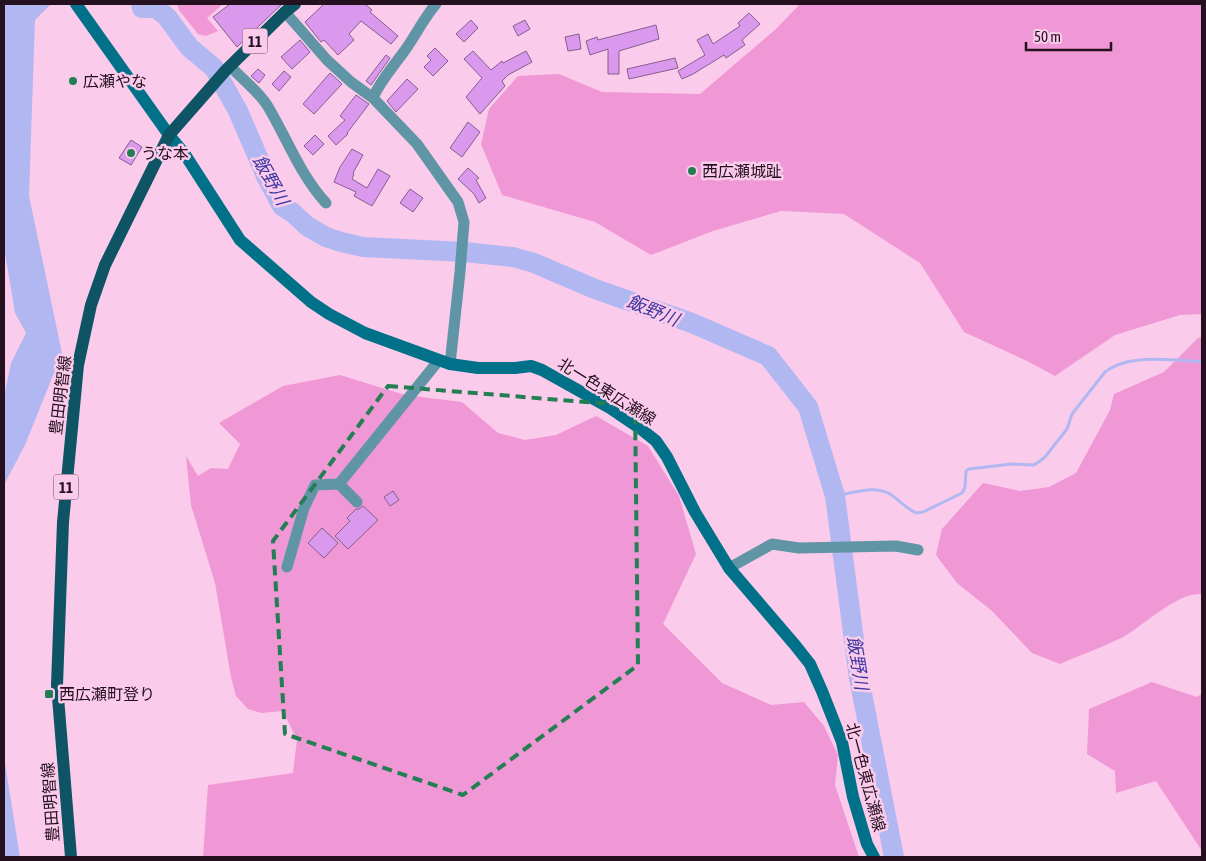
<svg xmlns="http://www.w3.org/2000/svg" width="1206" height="861" viewBox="0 0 1206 861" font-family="'Asap Condensed','Noto Sans JP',sans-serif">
	<rect width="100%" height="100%" fill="#fbcbeb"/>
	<g fill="#f097d5">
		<path d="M177,4H223L207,18L218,31L206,36L198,34L179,10Z"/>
		<path d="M800,4H1202V314L1180,315L1115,335L1055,376L1027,361L964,332L920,263L844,214L781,211L713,231L651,255L595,222L502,195L481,144L489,109L518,76L559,74L602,92L700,94L776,29Z"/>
		<path d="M1202,337V594C1176,592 1144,626 1121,638C1101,648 1080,655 1060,664L1032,653L992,611L957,583L936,555L942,529L983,483L1020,491L1049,487L1076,473L1110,410L1114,394L1164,372L1198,338Z"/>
		<path d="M340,375L405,395L462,402L498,433L525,440L556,435L596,416L648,446L679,496L696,554L663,624L722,683L771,705L804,702L824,726L838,755L835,785L859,857H203L208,785L293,773L297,740L283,711L261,713L248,709L236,696L231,677L215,583L191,505L186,456L198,476L211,468L228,469L240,444L219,423L283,386Z"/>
		<path d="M1152,682L1197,697L1202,694V851L1156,781L1116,793L1115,771L1087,754L1089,709Z"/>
	</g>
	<g fill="#b1b8f1">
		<path d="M4,4H51L35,20L29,196L62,353L25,445L4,485V397L11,363L26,333L15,313L4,247Z"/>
		<path d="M4,757L20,857H4Z"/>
	</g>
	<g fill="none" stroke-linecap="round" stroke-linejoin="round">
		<path stroke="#b1b8f1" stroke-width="3" d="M835,496C852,493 873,485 890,494C899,500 906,508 916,513L923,512L962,493L965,487L966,471L969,469L1011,464L1034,465L1040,461L1045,457L1067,429L1072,414L1105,372C1129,353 1174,360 1202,362"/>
		<path stroke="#b1b8f1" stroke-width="20" d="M141,4L142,8H156L167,17L189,47L214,68L238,111L266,176L282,206L293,213L307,226L326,237L341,242L363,247L465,252L513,257L534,263L595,289L692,323L768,356L808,407L835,496L859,678L894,857"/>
	</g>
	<g fill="#db99ed" stroke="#845f8f">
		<path d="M230,4H282L237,47L213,17Z"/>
		<path d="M324,4H365L372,10L370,12L398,36L391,44L361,21L349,34L354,40L338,55L324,40L321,42L305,22Z"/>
		<path d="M749,13L760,24L742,40L745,45L726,58L724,55L693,74L682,79L678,71L705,55L697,40L708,34L713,44L740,26L738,23Z"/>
		<path d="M471,20L478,28L464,42L456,34Z"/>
		<path d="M525,20L530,29L518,36L513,26Z"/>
		<path d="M656,25L659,39L619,51V74H608V49L590,55L586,41L597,37L598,40Z"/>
		<path d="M579,34L581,49L568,51L565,37Z"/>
		<path d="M300,40L310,52L292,69L281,57Z"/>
		<path d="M435,48L448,61L433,76L424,67L431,60L427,56Z"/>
		<path d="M473,51L491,70L502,61L503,63L526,51L532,62L508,75L502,81L505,86L480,114L466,97L482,78L464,59Z"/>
		<path d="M386,55L390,58L371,85L366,81Z"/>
		<path d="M675,58L678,68L629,79L627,69Z"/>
		<path d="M258,69L265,75L259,83L251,76Z"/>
		<path d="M284,71L291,77L279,91L272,84Z"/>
		<path d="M330,73L342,84L314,114L303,104Z"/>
		<path d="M407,79L418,89L396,112L387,101Z"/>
		<path d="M356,95L369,104L347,133L348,134L336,145L328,136L345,120L340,116Z"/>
		<path d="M468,122L480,132L462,157L450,148Z"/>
		<path d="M315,135L324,144L313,155L304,146Z"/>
		<path d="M131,140L142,147L131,165L119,158Z"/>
		<path d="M352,149L363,155L353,173L354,174L352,179L367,188L378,169L390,176L372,206L354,196L356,192L334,182L340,167Z"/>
		<path d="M468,168L479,178L476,180L486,198L479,203L474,194L458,179Z"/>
		<path d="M410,189L423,198L413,212L400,203Z"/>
		<path d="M393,491L399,500L390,506L384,497Z"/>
		<path d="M363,506L378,520L348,549L335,536L350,521L347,518L356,509H359Z"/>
		<path d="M322,528L338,543L324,558L308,543Z"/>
	</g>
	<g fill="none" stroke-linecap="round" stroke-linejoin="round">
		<g stroke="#6095a5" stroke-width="11">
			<path d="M285,12L327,60L351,82L373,98L417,144L458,202L464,222L460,272L450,364"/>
			<path d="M230,66C242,79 257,90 267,105C287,138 300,175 326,203"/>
			<path d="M373,98C380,81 392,68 403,53C415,37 423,19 436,4"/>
			<path d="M339,484L357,502"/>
			<path d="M287,567L304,508L315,485L339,484L439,360"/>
			<path d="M729,568L772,544L799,548L896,546L918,550"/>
		</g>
		<path stroke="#007189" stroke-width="12" d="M76,4L169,135L184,153L240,240L311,302L329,314L365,333L450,364L478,368H515L531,366L542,370L610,408L641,429L656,441L667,457L695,512L729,568L795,645L810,664L822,691L842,742L853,797L867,844L874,857"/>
		<path stroke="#0f5464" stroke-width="12" d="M71,857L57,685L63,522L78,365L91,305L105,265L169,135L226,70L285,12L295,4"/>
	</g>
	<path fill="none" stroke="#237e54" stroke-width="4" stroke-dasharray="10 6" stroke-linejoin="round" d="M388,386L635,406L638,665L463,795L285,734L273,541Z"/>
	<g fill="#237e54" stroke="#fbcbeb" stroke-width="2">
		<circle cx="73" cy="81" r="5"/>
		<circle cx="131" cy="153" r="5"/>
		<circle cx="692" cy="171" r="5"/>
		<rect x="44" y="689" width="10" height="10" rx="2.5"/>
	</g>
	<g text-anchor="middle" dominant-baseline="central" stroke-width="5" stroke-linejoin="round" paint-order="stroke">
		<g fill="#fbcbeb" stroke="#65485c" stroke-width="1">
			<rect x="242.5" y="28.5" width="25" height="25" rx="4"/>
			<rect x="53.5" y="474.5" width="25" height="25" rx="4"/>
		</g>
		<g font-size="15" font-weight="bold" fill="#25101f">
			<text x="255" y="41">11</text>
			<text x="66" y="487">11</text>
		</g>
		<g font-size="16" fill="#25101f" stroke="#fbcbeb" text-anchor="start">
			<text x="83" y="81">広瀬やな</text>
			<text x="141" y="153">うな本</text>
			<text x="702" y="171">西広瀬城趾</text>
			<text x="59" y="694">西広瀬町登り</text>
		</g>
		<g font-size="16" fill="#25101f" stroke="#fbcbeb">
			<text transform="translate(607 391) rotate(32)">北一色東広瀬線</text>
			<text transform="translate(60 395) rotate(-83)">豊田明智線</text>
			<text transform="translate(866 777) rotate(75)">北一色東広瀬線</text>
			<text transform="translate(50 802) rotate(-94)">豊田明智線</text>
		</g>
		<g font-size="18" font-style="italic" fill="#3d38a2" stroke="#fbcbeb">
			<text transform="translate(271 180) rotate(61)">飯野川</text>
			<text transform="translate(653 310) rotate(22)">飯野川</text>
			<text transform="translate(858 663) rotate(81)">飯野川</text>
		</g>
	</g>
	<rect width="1206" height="861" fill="none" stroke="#25101f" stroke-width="10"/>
	<path d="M1026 42v8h85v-8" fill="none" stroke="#25101f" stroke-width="2.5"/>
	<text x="1034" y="42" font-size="15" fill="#25101f" stroke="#fbcbeb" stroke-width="4" paint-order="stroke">50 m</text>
</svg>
